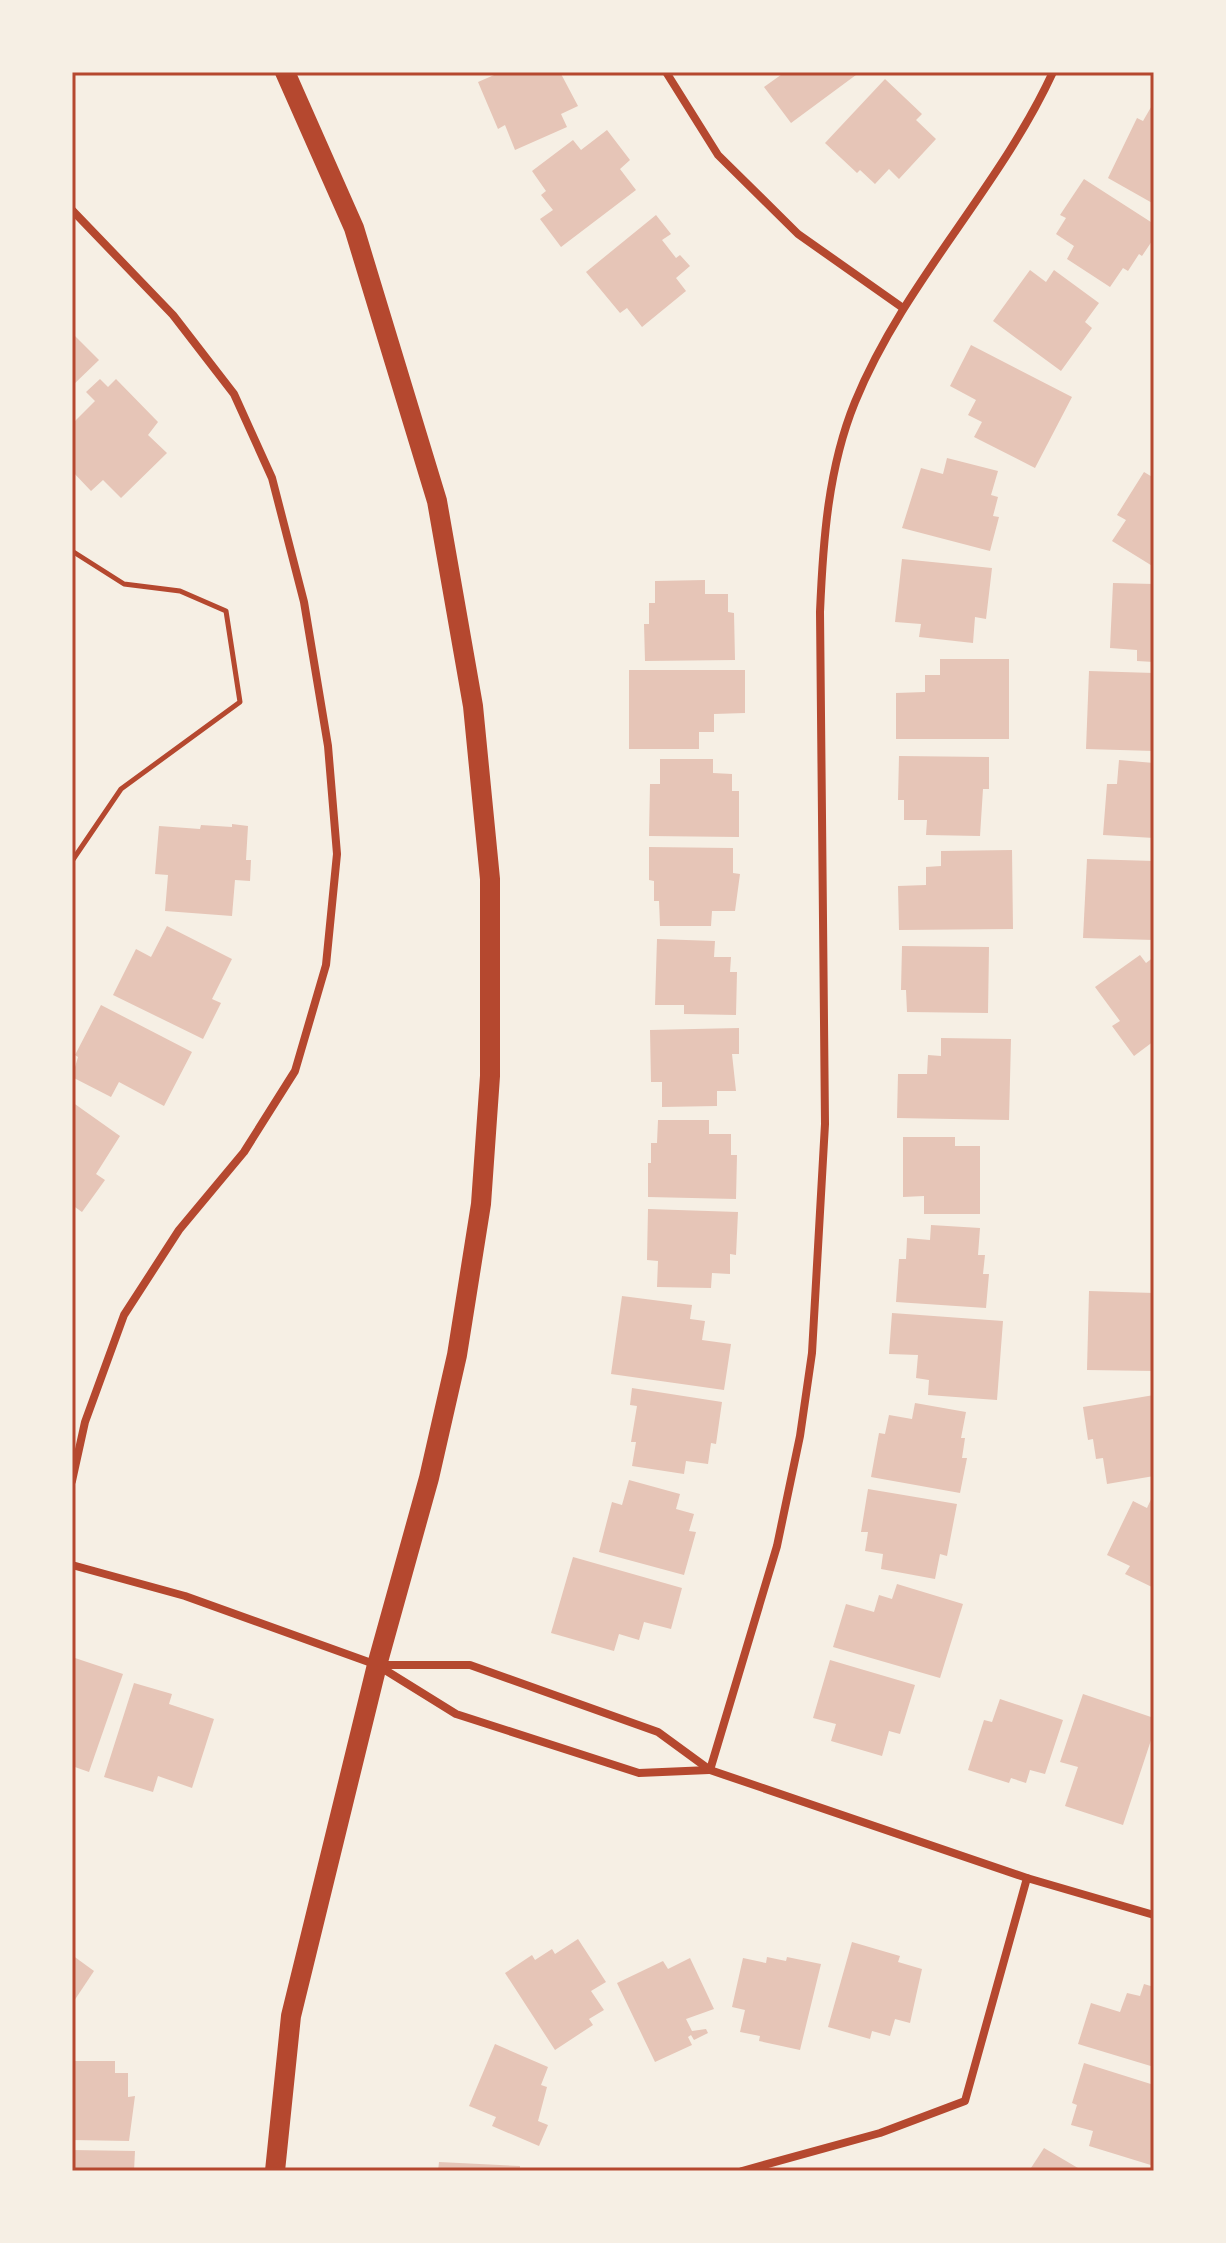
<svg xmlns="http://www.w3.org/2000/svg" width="1226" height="2243" viewBox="0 0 1226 2243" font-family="'Source Sans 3',sans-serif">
	<rect width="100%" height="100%" fill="#f6efe4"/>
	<g fill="#e6c5b7">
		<path d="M501,72H560L578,106L561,114L567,127L515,150L505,125L498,129L478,82Z"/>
		<path d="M785,72H860L791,123L764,87Z"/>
		<path d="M885,79L922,114L916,120L936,139L899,179L889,169L875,184L860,170L857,173L825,143Z"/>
		<path d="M1154,102V204L1108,178L1137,118L1143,121Z"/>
		<path d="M607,130L630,160L620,169L636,190L561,247L540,219L553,210L541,195L546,191L532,171L573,140L581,150Z"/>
		<path d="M1084,179L1154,224V238L1142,256L1139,254L1128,271L1123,268L1110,287L1067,259L1074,246L1056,234L1066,218L1060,215Z"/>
		<path d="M656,215L671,234L662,240L676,258L680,255L690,266L676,278L686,291L642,327L627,308L620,313L586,272Z"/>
		<path d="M1030,270L1046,282L1054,270L1099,303L1085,322L1092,328L1061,371L993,321Z"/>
		<path d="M72,333L99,360L72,386Z"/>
		<path d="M971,345L1072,397L1035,468L974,437L982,422L968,415L976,400L950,386Z"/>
		<path d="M100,379L108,387L116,379L158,422L148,435L167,453L121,498L103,480L91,491L72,471V424L95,401L86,392Z"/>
		<path d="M947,458L998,471L991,495L998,497L993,516L999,517L990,551L902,528L921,468L943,474Z"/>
		<path d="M1144,472L1154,478V567L1112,541L1126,520L1117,515Z"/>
		<path d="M902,559L992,568L986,619L975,617L973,643L919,637L921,624L895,622Z"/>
		<path d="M705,580V594H728V612L734,613L735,660L645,661L644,624H649V603H655V581Z"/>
		<path d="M1113,583L1154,584V662L1137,661V650L1110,648Z"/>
		<path d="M940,659H1009V739H896V693L925,692V675H940Z"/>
		<path d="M629,670H745V713L714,714V732H699V749H629Z"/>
		<path d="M1089,671L1154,673V751L1086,749Z"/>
		<path d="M899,756L989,757V789H983L980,836L926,835L927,820H904V800H898Z"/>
		<path d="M660,759H713V773L732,774V791H739V837L649,836L650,784H660Z"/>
		<path d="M1119,760L1154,763V838L1103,835L1107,784H1117Z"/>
		<path d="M232,824L248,826L246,860H251L250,881L235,880L232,916L165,911L168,875L155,874L159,826L200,829L201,825L232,827Z"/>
		<path d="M649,847L733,848V873L740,874L735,911H712L711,926H660L659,901H654V881L649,880Z"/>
		<path d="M1012,850L1013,929L899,930L898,886L926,885V867L941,866V851Z"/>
		<path d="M1087,859L1154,861V940L1083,938Z"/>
		<path d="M167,926L232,959L212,999L221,1003L203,1039L113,995L136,949L151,957Z"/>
		<path d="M657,939L715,941L714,957H731L730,972H737L736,1015L684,1014V1005H655Z"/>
		<path d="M902,946L989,947L988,1013L907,1012L906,990H901Z"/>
		<path d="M1140,955L1146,963L1154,957V1041L1134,1056L1112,1026L1120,1021L1095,987Z"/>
		<path d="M101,1005L192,1052L164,1106L119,1082L111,1097L72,1077L78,1057L75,1055Z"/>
		<path d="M739,1028V1054H732L736,1091H717V1106L662,1107V1082H651L650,1030Z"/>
		<path d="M941,1038L1011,1039L1009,1120L897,1118L898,1074H927L928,1055L941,1056Z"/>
		<path d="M72,1102L120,1136L96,1174L105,1180L82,1212L72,1205Z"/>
		<path d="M658,1120H709V1134H731V1155H737L736,1199L648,1197V1163H651V1143H657Z"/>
		<path d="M903,1137H955V1146H980V1214H924V1196L903,1197Z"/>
		<path d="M648,1209L738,1212L736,1255L730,1254V1274L712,1273L711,1288L657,1287L658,1261L647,1260Z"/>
		<path d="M931,1225L980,1228L978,1255H985L983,1274H989L986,1308L896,1302L899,1259H906L907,1238L930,1240Z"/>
		<path d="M1089,1291L1154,1293V1371L1087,1370Z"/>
		<path d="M622,1296L692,1305L690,1319L705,1321L702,1340L731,1344L724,1390L611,1374Z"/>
		<path d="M892,1313L1003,1321L997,1400L928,1395L929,1380L916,1378L918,1355L889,1354Z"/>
		<path d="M632,1388L722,1402L716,1444L711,1443L708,1464L686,1461L684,1474L632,1466L636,1442H631L637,1406L630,1405Z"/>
		<path d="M1154,1395V1476L1107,1484L1103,1458L1096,1459L1093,1439L1088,1440L1083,1407Z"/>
		<path d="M915,1403L966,1412L961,1438H965L962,1458H967L960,1493L871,1477L879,1433L885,1434L889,1415L912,1419Z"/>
		<path d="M629,1480L680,1494L676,1509L694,1514L689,1531L696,1532L684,1575L599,1552L612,1502L622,1505Z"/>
		<path d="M868,1489L957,1504L947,1556L940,1554L935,1579L881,1569L883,1554L865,1551L868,1532H861Z"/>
		<path d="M1154,1493V1588L1125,1574L1130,1566L1107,1555L1133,1501L1147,1508Z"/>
		<path d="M573,1557L682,1588L671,1629L644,1622L639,1640L619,1634L614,1651L551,1633Z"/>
		<path d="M897,1584L963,1604L940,1678L833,1647L846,1604L874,1612L879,1595L892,1599Z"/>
		<path d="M72,1657L123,1674L89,1772L72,1766Z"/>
		<path d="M830,1660L915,1685L900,1734L889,1731L882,1756L831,1741L836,1724L813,1718Z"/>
		<path d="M134,1683L172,1694L169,1704L214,1719L192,1788L158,1776L153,1792L104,1777Z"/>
		<path d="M1083,1694L1154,1718V1731L1123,1825L1065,1806L1078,1767L1060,1762Z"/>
		<path d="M1000,1699L1063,1720L1045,1774L1030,1770L1026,1783L1011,1778L1009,1783L968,1770L984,1720L992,1722Z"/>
		<path d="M578,1939L606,1982L591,1991L604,2010L589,2019L593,2025L555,2050L505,1973L532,1955L535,1960L552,1949L555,1954Z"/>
		<path d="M852,1942L900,1956L898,1962L922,1969L910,2023L895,2019L890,2036L872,2031L870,2039L828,2027Z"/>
		<path d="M72,1955L94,1971L72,2004Z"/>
		<path d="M767,1957L786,1961L787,1957L821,1964L800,2050L759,2041L760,2036L740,2032L745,2010L732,2007L743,1958L766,1963Z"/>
		<path d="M690,1958L714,2009L686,2019L692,2031L706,2029L708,2033L694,2040L691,2035L688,2037L692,2045L655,2062L617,1983L663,1961L668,1969Z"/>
		<path d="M1144,1984L1154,1987V2067L1078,2044L1091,2003L1120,2012L1127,1993L1140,1996Z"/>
		<path d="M495,2044L548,2067L541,2085L547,2087L538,2121L548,2125L539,2146L492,2126L496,2117L469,2106Z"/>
		<path d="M72,2061H115V2073H128V2097L135,2096L129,2141L72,2140Z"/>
		<path d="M1084,2063L1154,2085V2166L1089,2146L1093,2131L1071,2125L1077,2105L1072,2103Z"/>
		<path d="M1044,2148L1083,2171H1029Z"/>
		<path d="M72,2150L135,2151L134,2171H72Z"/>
		<path d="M439,2162L520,2166V2171H438Z"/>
	</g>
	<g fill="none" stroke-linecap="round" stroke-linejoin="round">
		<path stroke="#b5482f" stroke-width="5" d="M72,551L124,584L180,591L226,611L240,702L121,789L72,861"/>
		<g stroke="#b5482f" stroke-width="8">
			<path d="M666,72L718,155L798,234L903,308"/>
			<path d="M72,210L173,315L234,394L272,478L304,602L328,746L337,854L326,965L295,1071L244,1152L179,1230L124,1315L85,1422L72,1481"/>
			<path d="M72,1565L185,1596L377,1665L456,1714L639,1773L709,1770"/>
			<path d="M378,1665H470L658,1732L710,1770L1027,1878L1154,1915"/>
			<path d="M710,1770L777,1546L800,1436L812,1353L825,1124L820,612C823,541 828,468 855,402C904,282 999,189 1053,72"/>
			<path d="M742,2171L880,2133L965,2101L1027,1878"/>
		</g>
		<path stroke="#b5482f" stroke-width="20" d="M275,2171L291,2016L377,1665L429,1478L457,1355L481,1204L490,1076V879L473,706L437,501L354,228L285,72"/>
	</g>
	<rect width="1226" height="2243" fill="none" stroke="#f6efe4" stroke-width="148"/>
	<rect x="74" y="74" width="1078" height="2095" fill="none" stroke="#b5482f" stroke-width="3"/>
</svg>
